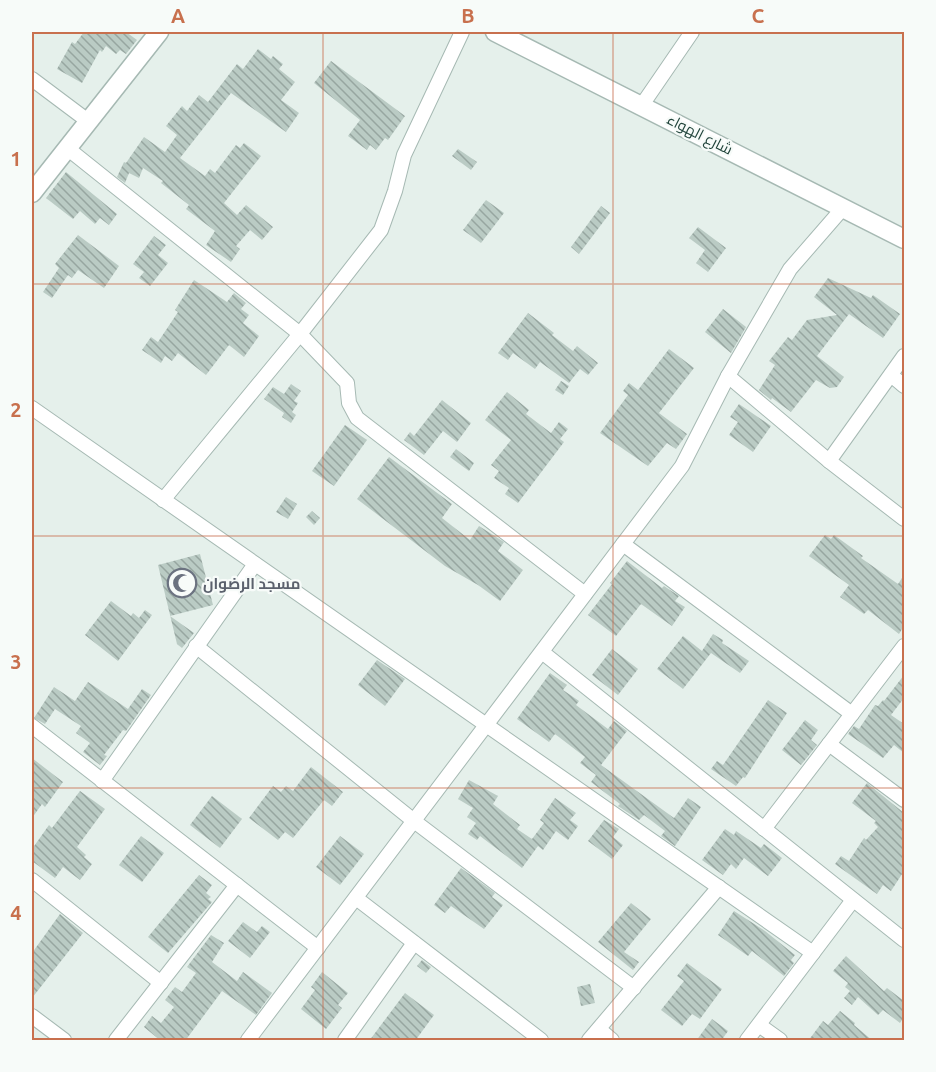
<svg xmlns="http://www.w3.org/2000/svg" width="936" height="1072" viewBox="0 0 936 1072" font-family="Ubuntu,Cairo,sans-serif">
	<defs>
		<pattern id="building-back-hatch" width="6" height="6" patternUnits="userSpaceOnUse" patternTransform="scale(1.5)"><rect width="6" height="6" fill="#bacbc4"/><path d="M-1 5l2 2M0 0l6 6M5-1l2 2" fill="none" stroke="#97a6a0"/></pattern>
	</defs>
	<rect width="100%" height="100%" fill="#e5f0eb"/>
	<g fill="url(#building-back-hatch)">
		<path d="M84,32H126L137,40L126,54L120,50L116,54L106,46L102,52L100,50L82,83L57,69L72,42L75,44Z"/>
		<path d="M258,49L271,59L273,56L283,64L279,69L295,82L281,100L299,113L286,132L231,93L180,158L205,176L210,169L215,173L236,145L240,148L244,143L261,156L224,203L237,215L246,205L273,227L262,240L250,230L236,246L240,249L231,262L206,245L215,231L186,209L189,205L161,183L163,181L143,168L139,178L129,173L125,183L117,177L124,162L126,163L144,137L165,152L177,135L166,126L182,106L187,111L199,95L208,102L237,64L243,69Z"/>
		<path d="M331,61L405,116L388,140L385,138L376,150L370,145L367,150L348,136L360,120L314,83Z"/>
		<path d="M458,149L477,162L471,170L452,156Z"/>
		<path d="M66,172L117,214L109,225L100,218L95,224L80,211L73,219L46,198Z"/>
		<path d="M486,200L504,213L481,243L463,230Z"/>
		<path d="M601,206L610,213L579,254L571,247Z"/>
		<path d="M698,227L726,248L708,272L696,263L705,250L689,238Z"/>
		<path d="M78,235L119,266L104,288L78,270L72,278L68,275L52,298L43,292L59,268L55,264Z"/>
		<path d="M154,236L166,245L158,255L168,263L150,286L139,278L144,272L133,264Z"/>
		<path d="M828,278L871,298L873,295L900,314L883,338L849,314L817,356L844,377L837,387L830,388L816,380L791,412L772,398L771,400L759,390L775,365L769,361L788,337L792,340L807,320L837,315L814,297Z"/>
		<path d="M194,280L227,302L234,293L246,303L241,309L249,315L243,323L259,336L244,357L229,345L206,375L178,353L172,361L165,356L161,363L142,350L151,337L158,342L178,312L175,310Z"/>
		<path d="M723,309L746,327L731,353L705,332Z"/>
		<path d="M528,313L554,333L552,335L573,351L577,346L598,363L588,375L580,369L569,383L540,362L535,369L513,353L508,360L498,353Z"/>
		<path d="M669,349L694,368L659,413L687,434L676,449L667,443L648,466L600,433L628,395L623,391L629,383L638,390Z"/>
		<path d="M561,381L569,386L563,395L555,390Z"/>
		<path d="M291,384L301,391L294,401L298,403L292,412L296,415L291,423L282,417L284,413L264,399L273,387L284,394Z"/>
		<path d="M507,392L529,410L526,414L551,433L559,422L568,429L560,439L564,442L518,503L505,494L509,488L494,478L499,471L491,465L511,440L485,420Z"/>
		<path d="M442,400L471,423L457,442L443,431L424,455L404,440L410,432L414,436Z"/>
		<path d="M739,404L771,426L753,452L729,435L738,422L730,417Z"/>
		<path d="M345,425L367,440L334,486L312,471Z"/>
		<path d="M456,449L474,463L469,471L450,457Z"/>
		<path d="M389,457L452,504L442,518L470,540L479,526L504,542L498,551L523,570L500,601L478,585L445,566L357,499Z"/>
		<path d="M286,497L297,504L288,519L276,512Z"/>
		<path d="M312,511L320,518L314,525L306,517Z"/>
		<path d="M825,535L831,539L834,535L863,556L861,558L898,584L904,575V626L899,634L868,610L864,614L840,597L849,585L809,556Z"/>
		<path d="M200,554L213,605L170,616L194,633L182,648L177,644L158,565Z"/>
		<path d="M627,561L662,588L664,586L679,596L675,601L685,607L672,626L641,604L616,636L588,615L612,584L610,583Z"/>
		<path d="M111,601L131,616L133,613L139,618L145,610L152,615L118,661L85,635Z"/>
		<path d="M713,634L723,640L722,643L749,661L740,673L711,653L683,689L657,669L683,636L702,651Z"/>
		<path d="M612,649L638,669L618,695L592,675Z"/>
		<path d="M377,660L405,679L385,706L358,685Z"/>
		<path d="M550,673L567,685L563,690L579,701L576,705L608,729L614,721L627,731L601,765L674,818L688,798L701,807L675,846L661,836L665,831L644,815L639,820L618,806L620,804L591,782L596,775L580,763L585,757L555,734L549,742L517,719Z"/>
		<path d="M904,675V698L891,715L904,724V753L894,745L883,758L848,734L854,726L859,729L875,705L878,706L883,700L884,701Z"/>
		<path d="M88,682L128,709L142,689L151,695L126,731L123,730L104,755L107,756L100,765L83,752L90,743L76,733L81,726L55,709L45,724L34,718L54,687L75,701Z"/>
		<path d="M768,700L787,713L745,778L743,777L736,786L711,769L717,761L723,765Z"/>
		<path d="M805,720L818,730L811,740L817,745L801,765L782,750Z"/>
		<path d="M32,758L63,782L45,807L42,804L32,818Z"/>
		<path d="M311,767L343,792L332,806L324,800L293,838L285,832L278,840L249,818L273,786L281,792L286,786L293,791Z"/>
		<path d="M469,780L498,796L493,804L520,825L517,829L532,839L544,823L540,820L555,798L576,813L570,820L578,826L568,840L556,831L543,850L538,846L522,868L480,836L477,840L468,834L476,823L467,817L473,808L458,799Z"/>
		<path d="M867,783L904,813V871L891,891L883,885L877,894L835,864L841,856L849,861L864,838L866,840L878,827L874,823L876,821L852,803Z"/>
		<path d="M80,791L105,809L77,847L86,855L84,857L92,864L80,880L63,867L55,878L32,861V849L49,825L52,828Z"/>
		<path d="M212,796L242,819L220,848L190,825Z"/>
		<path d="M604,820L619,829L613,837L623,845L612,859L588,841Z"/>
		<path d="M725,829L734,835L736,831L761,848L764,844L782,858L768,876L744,858L736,869L731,864L723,875L702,860Z"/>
		<path d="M141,836L164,853L142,882L119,865Z"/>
		<path d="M340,836L364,854L340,885L316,867Z"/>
		<path d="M461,868L495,893L492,897L503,905L484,929L451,906L445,913L434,905Z"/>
		<path d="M199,875L212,885L206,893L211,897L208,899L212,902L168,953L148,937Z"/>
		<path d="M631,903L651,919L624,952L639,962L633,970L598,942Z"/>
		<path d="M734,911L765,931L795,955L791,960L794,963L784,976L752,951L748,956L718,935Z"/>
		<path d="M60,914L83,933L32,998V953Z"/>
		<path d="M243,922L257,932L262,926L270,932L250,958L228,941Z"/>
		<path d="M211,935L224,943L212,962L237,981L243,972L272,993L256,1015L222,991L185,1041H161L144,1027L152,1016L161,1023L174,1007L165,1000L175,987L182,992L196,973L187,967Z"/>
		<path d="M846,956L884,991L887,988L904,1001V1017L900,1023L883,1010L878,1015L858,997L852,1005L844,998L850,991L845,987L848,983L833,971Z"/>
		<path d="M422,960L431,967L426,973L417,966Z"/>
		<path d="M687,963L722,989L700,1019L692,1014L682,1026L661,1010L684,981L677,976Z"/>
		<path d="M322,972L348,993L338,1005L342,1008L326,1029L301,1009L315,990L311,987Z"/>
		<path d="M590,984L595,1003L581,1006L577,987Z"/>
		<path d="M405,993L434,1015L415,1041H369Z"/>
		<path d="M840,1011L855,1023L854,1025L873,1041H808L823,1021L828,1025Z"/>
		<path d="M712,1019L728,1031L721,1041H696Z"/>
	</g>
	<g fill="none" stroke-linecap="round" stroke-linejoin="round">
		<g stroke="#a6b9b3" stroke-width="16">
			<g id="minor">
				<path d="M32,79L88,121"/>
				<path d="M642,105L692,32"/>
				<path d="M67,148L300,334L347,383L349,403L357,418L585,594"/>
				<path d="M891,375L904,386"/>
				<path d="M728,376L829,461L904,519"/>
				<path d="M32,408L813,953"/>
				<path d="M829,461L904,356"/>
				<path d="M163,500L300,334L381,230L395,191L404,155L462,32"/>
				<path d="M623,544L852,714"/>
				<path d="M196,646L414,821L634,988"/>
				<path d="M542,652L904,940"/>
				<path d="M32,726L318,948"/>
				<path d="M829,744L904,800"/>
				<path d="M102,781L255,564"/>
				<path d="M764,829L904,646"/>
				<path d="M32,880L161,983"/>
				<path d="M356,898L541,1040"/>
				<path d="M32,1016L64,1040"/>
				<path d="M759,1025L780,1040"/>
				<path d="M599,1029L612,1040"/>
				<path d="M116,1040L237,885"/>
				<path d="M248,1040L682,466L728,376L790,269L843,208"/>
				<path d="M345,1040L414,943"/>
				<path d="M589,1040L719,887"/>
				<path d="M747,1040L853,900"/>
			</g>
		</g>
		<g stroke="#a6b9b3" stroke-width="21">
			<g id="tertiary">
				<path d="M495,32L904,239"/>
				<path d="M32,193L159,32"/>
			</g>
		</g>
		<use href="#minor" stroke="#fff" stroke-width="14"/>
		<use href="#tertiary" stroke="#fff" stroke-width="18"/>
	</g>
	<path fill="none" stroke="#c8704e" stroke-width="1.5" stroke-opacity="0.55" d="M323,32V1040M613,32V1040M32,284H904M32,536H904M32,788H904"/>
	<defs>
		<g id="mosque-ring" transform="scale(1.5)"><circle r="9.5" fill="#f7fbf9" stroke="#6b7280" stroke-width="1.5"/><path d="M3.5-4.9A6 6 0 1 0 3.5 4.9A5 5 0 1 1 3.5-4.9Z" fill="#6b7280"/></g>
	</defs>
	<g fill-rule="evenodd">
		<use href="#mosque-ring" x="182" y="583"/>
	</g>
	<g text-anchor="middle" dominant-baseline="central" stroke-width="4.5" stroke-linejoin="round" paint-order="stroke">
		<g font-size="15" fill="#21443b" stroke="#f7fbf9">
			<text transform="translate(700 134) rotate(27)">شارع الهواء</text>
		</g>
		<g font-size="15" font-weight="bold" fill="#5b616d" stroke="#f7fbf9" text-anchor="start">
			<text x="203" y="583">مسجد الرضوان</text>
		</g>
	</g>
	<rect width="936" height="1072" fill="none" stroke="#f7fbf9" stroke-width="66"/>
	<rect x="33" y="33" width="870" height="1006" fill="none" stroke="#c8704e" stroke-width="2"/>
	<g font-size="20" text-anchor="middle" font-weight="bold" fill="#c8704e">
		<text x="178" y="23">A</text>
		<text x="468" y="23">B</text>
		<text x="758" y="23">C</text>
		<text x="16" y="166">1</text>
		<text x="16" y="417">2</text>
		<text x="16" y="669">3</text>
		<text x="16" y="920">4</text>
	</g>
</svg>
